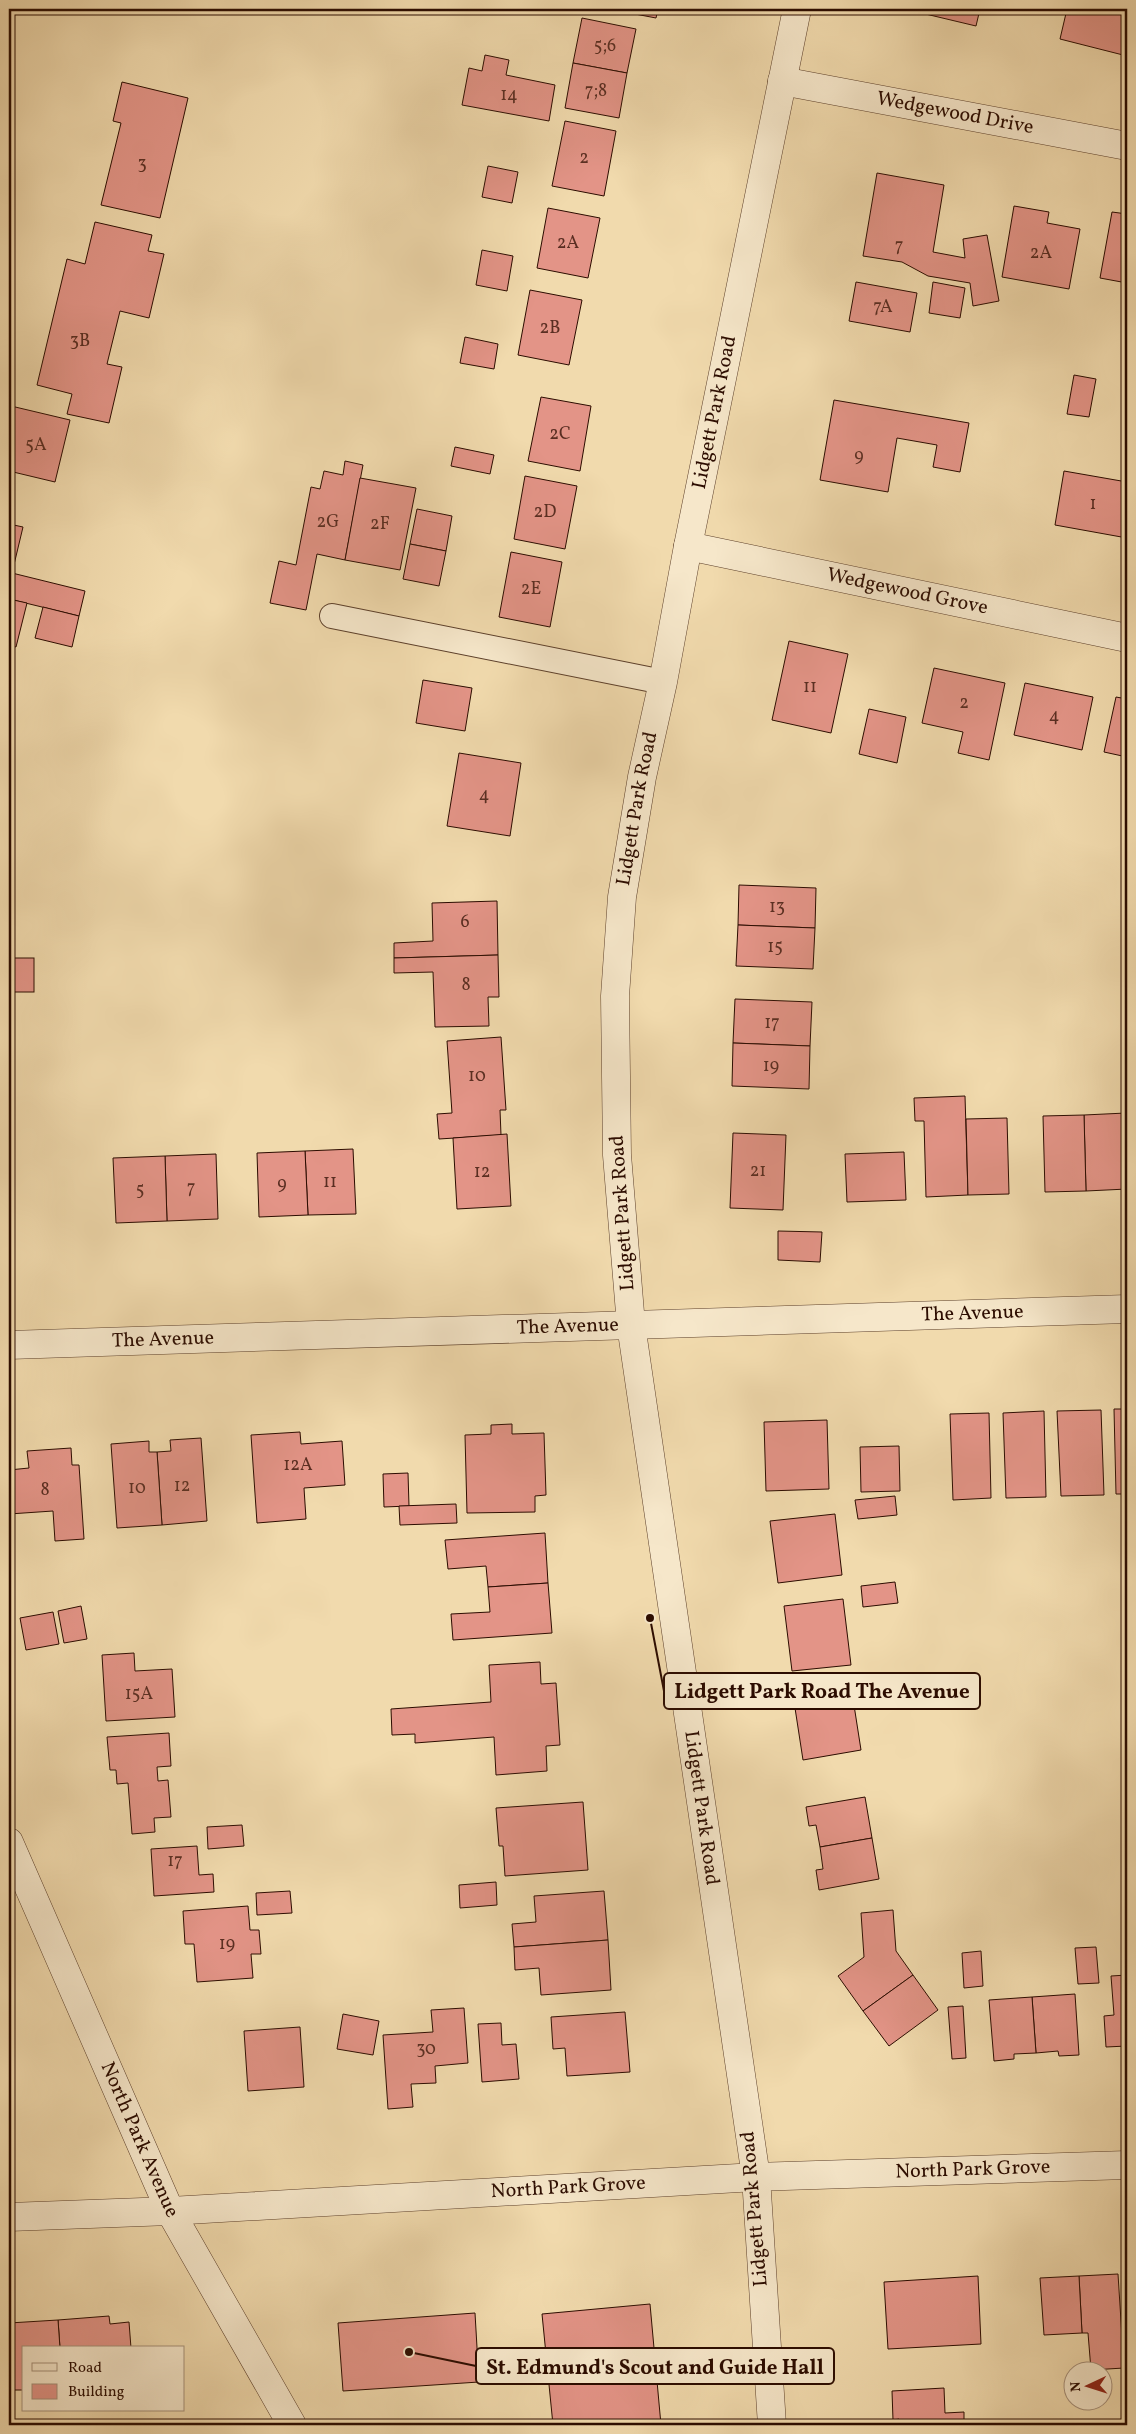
<svg xmlns="http://www.w3.org/2000/svg" width="1136" height="2434" viewBox="0 0 1136 2434" font-family="Vollkorn,serif">
	<rect width="100%" height="100%" fill="#f1daad"/>
	<filter id="stains"><feTurbulence type="fractalNoise" baseFrequency=".004" numOctaves="4"/><feColorMatrix values="0 0 0 0 .2 0 0 0 0 .09 0 0 0 0 .02 0 0 0 .5 -.17"/></filter>
	<radialGradient id="worn" r=".72"><stop offset=".6" stop-color="#630" stop-opacity="0"/><stop offset="1" stop-color="#630" stop-opacity=".3"/></radialGradient>
	<g fill="#e39487" stroke="#2c0c00">
		<path d="M609,9H658L656,18Z"/>
		<path d="M914,9H980L976,26L913,11Z"/>
		<path d="M1067,9H1127V56L1060,39Z"/>
		<path d="M582,18L636,29L627,73L573,63Z"/>
		<path d="M485,55L509,60L506,75L555,85L549,121L462,105L469,68L482,71Z"/>
		<path d="M573,63L627,73L619,118L565,108Z"/>
		<path d="M122,82L188,98L160,218L101,205L121,123L113,121Z"/>
		<path d="M565,121L616,131L604,196L552,186Z"/>
		<path d="M488,166L518,172L512,203L482,197Z"/>
		<path d="M877,173L944,185L933,252L965,258L963,239L987,235L999,301L973,306L970,283L928,276L902,262L863,256Z"/>
		<path d="M1014,206L1049,212L1047,223L1080,229L1069,289L1002,277Z"/>
		<path d="M548,208L600,218L588,278L537,268Z"/>
		<path d="M1112,212L1127,214V283L1100,278Z"/>
		<path d="M95,222L152,235L148,251L164,254L149,318L120,311L107,364L122,367L109,423L67,414L72,394L37,385L67,259L85,264Z"/>
		<path d="M482,250L513,256L507,291L476,285Z"/>
		<path d="M856,282L917,293L910,332L849,321Z"/>
		<path d="M933,282L965,288L960,318L929,313Z"/>
		<path d="M530,290L582,300L569,365L518,355Z"/>
		<path d="M465,337L498,344L494,369L460,363Z"/>
		<path d="M1074,375L1096,379L1089,417L1067,414Z"/>
		<path d="M541,397L591,406L580,471L528,461Z"/>
		<path d="M834,400L969,423L960,472L933,467L937,445L897,438L888,492L820,480Z"/>
		<path d="M11,406L70,420L55,482L9,471V416Z"/>
		<path d="M455,447L494,455L490,474L451,466Z"/>
		<path d="M345,461L363,465L345,560L317,554L306,610L270,603L279,561L296,565L311,487L320,489L324,471L343,475Z"/>
		<path d="M1064,471L1127,482V538L1055,525Z"/>
		<path d="M525,476L577,486L565,549L514,539Z"/>
		<path d="M360,478L416,488L400,570L345,560Z"/>
		<path d="M417,509L452,516L446,551L410,544Z"/>
		<path d="M9,524L23,527L12,573L85,591L79,616L9,599Z"/>
		<path d="M410,544L446,551L439,586L403,579Z"/>
		<path d="M511,552L562,562L550,627L499,617Z"/>
		<path d="M9,599L27,603L16,647L9,645Z"/>
		<path d="M43,607L79,616L72,647L35,638Z"/>
		<path d="M789,641L848,654L831,733L772,720Z"/>
		<path d="M934,668L1005,683L989,760L958,753L963,732L922,723Z"/>
		<path d="M423,680L472,688L465,731L416,723Z"/>
		<path d="M1025,683L1093,697L1082,750L1014,735Z"/>
		<path d="M1116,697L1127,699V757L1104,752Z"/>
		<path d="M869,709L906,717L897,763L859,754Z"/>
		<path d="M459,753L521,763L510,836L447,826Z"/>
		<path d="M739,885L816,888L815,928L738,925Z"/>
		<path d="M497,901L498,955L394,958V943L433,941L432,903Z"/>
		<path d="M738,925L815,928L813,969L736,966Z"/>
		<path d="M498,955L499,997H488L489,1026L435,1027L433,972L394,973V958Z"/>
		<rect x="9" y="958" width="25" height="34"/>
		<path d="M735,999L812,1002L810,1046L733,1043Z"/>
		<path d="M501,1037L506,1110H500L501,1135L439,1139L437,1114L452,1113L447,1041Z"/>
		<path d="M733,1043L810,1046L809,1089L732,1086Z"/>
		<path d="M965,1096L968,1195L926,1197L924,1121H915L914,1098Z"/>
		<path d="M1126,1113L1127,1189L1086,1191L1084,1115Z"/>
		<path d="M1084,1115L1086,1191L1045,1192L1043,1116Z"/>
		<path d="M1007,1118L1009,1194L968,1195L966,1119Z"/>
		<path d="M733,1133L786,1135L783,1210L730,1208Z"/>
		<path d="M507,1134L511,1206L457,1209L453,1138Z"/>
		<path d="M353,1149L356,1214L308,1215L305,1151Z"/>
		<path d="M305,1151L308,1215L259,1217L257,1153Z"/>
		<path d="M904,1152L906,1200L847,1202L845,1154Z"/>
		<path d="M216,1154L218,1219L167,1221L165,1156Z"/>
		<path d="M165,1156L167,1221L116,1223L113,1158Z"/>
		<path d="M778,1231L822,1232L820,1262L778,1260Z"/>
		<path d="M1114,1409H1127V1494H1116Z"/>
		<path d="M1101,1410L1104,1495L1061,1496L1057,1411Z"/>
		<path d="M1044,1411L1046,1497L1006,1498L1003,1413Z"/>
		<path d="M989,1413L991,1498L953,1500L950,1414Z"/>
		<path d="M827,1420L829,1489L766,1491L764,1422Z"/>
		<path d="M512,1424V1434L544,1433L546,1495L535,1496V1512L467,1513L465,1435L491,1434V1425Z"/>
		<path d="M300,1432L301,1444L342,1441L345,1485L304,1488L306,1519L257,1523L251,1435Z"/>
		<path d="M201,1438L207,1521L162,1525L157,1452L171,1451L170,1440Z"/>
		<path d="M149,1441V1452H157L162,1525L117,1528L111,1444Z"/>
		<path d="M899,1446L900,1491L861,1492L860,1447Z"/>
		<path d="M71,1448L72,1465H79L84,1539L55,1541L53,1511L9,1514V1470L29,1468L27,1451Z"/>
		<path d="M408,1473L409,1506L384,1507L383,1474Z"/>
		<path d="M895,1496L897,1515L858,1519L855,1500Z"/>
		<path d="M456,1504L457,1523L400,1525L399,1506Z"/>
		<path d="M835,1514L842,1575L778,1583L770,1521Z"/>
		<path d="M545,1533L548,1583L488,1587L486,1566L448,1569L445,1540Z"/>
		<path d="M895,1582L898,1603L863,1607L861,1586Z"/>
		<path d="M548,1583L552,1633L453,1640L451,1614L490,1612L488,1587Z"/>
		<path d="M843,1599L851,1665L792,1671L784,1606Z"/>
		<path d="M81,1606L87,1639L64,1643L58,1611Z"/>
		<path d="M53,1612L59,1644L26,1650L20,1618Z"/>
		<path d="M134,1653L135,1671L172,1669L175,1717L106,1721L102,1655Z"/>
		<path d="M540,1662L541,1684L556,1683L560,1745L546,1746L547,1771L496,1775L494,1737L415,1743V1734L392,1735L391,1709L491,1702L489,1665Z"/>
		<path d="M851,1686L861,1750L803,1760L793,1695Z"/>
		<path d="M169,1733L171,1766L157,1767L158,1781L168,1780L171,1817L154,1818L155,1832L132,1834L128,1783L117,1784L116,1770H110L107,1737Z"/>
		<path d="M865,1797L872,1838L820,1847L816,1825L809,1826L806,1807Z"/>
		<path d="M583,1802L588,1870L505,1876L503,1846H499L496,1808Z"/>
		<path d="M242,1825L244,1846L208,1849L207,1827Z"/>
		<path d="M872,1838L879,1879L819,1890L816,1870L823,1869L820,1847Z"/>
		<path d="M197,1846L199,1875L213,1874L214,1892L154,1896L151,1849Z"/>
		<path d="M496,1882L497,1905L460,1908L459,1885Z"/>
		<path d="M290,1891L292,1913L257,1915L256,1893Z"/>
		<path d="M604,1891L608,1940L514,1947L512,1924L536,1922L534,1896Z"/>
		<path d="M248,1906L250,1930H259L261,1954H251L253,1978L197,1982L194,1944H185L183,1911Z"/>
		<path d="M893,1910L896,1951L913,1975L863,2011L838,1976L864,1957L861,1913Z"/>
		<path d="M608,1940L611,1990L541,1995L539,1968L515,1970L514,1947Z"/>
		<path d="M1096,1947L1099,1983L1078,1984L1075,1948Z"/>
		<path d="M981,1951L983,1986L964,1988L962,1953Z"/>
		<path d="M913,1975L938,2010L889,2046L863,2011Z"/>
		<path d="M1127,1975V2046L1106,2047L1104,2016L1114,2015L1111,1976Z"/>
		<path d="M1075,1994L1079,2055L1059,2056L1058,2051L1036,2053L1032,1997Z"/>
		<path d="M1032,1997L1036,2053L1014,2054V2059L994,2061L989,2000Z"/>
		<path d="M963,2006L966,2058L952,2059L948,2007Z"/>
		<path d="M464,2008L468,2063L435,2066L436,2083L411,2084L413,2107L388,2109L383,2035L433,2032L431,2010Z"/>
		<path d="M625,2012L630,2072L567,2076L565,2048L553,2049L551,2017Z"/>
		<path d="M343,2014L379,2021L373,2055L337,2049Z"/>
		<path d="M501,2023L502,2045L516,2044L519,2079L482,2082L478,2024Z"/>
		<path d="M300,2027L304,2087L248,2091L244,2031Z"/>
		<path d="M1118,2274L1124,2368L1091,2370L1088,2333H1082L1079,2276Z"/>
		<path d="M978,2276L981,2344L888,2349L884,2282Z"/>
		<path d="M1079,2276L1082,2333L1044,2335L1040,2278Z"/>
		<path d="M650,2304L661,2425H553L542,2314Z"/>
		<path d="M475,2313L479,2382L343,2391L338,2323Z"/>
		<path d="M109,2316L110,2324L129,2322L131,2348H60L58,2320Z"/>
		<path d="M58,2320L60,2348H24V2390H12L9,2323Z"/>
		<path d="M944,2388L945,2413L964,2412V2425H899V2419L893,2420L892,2391Z"/>
	</g>
	<g fill="none" stroke-linecap="round" stroke-linejoin="round">
		<g stroke="#5d402b" stroke-width="26">
			<path id="service" d="M332,616L663,682"/>
		</g>
		<g stroke="#5d402b" stroke-width="29">
			<g id="minor">
				<path id="s1" d="M782,81L1127,146"/>
				<path id="s2" d="M688,546L1127,638"/>
				<path id="s3" d="M9,1345L1127,1309"/>
				<path id="s4" d="M9,2217L170,2211L756,2177L1127,2165"/>
			</g>
		</g>
		<g stroke="#5d402b" stroke-width="29">
			<g id="tertiary">
				<path id="s5" d="M9,1842L170,2211L292,2425"/>
				<path id="s6" d="M772,2425L756,2177L631,1325L617,1155L615,996L622,897L642,777L663,682L688,546L797,9"/>
			</g>
		</g>
		<use href="#service" stroke="#f6e7ca" stroke-width="24"/>
		<use href="#minor" stroke="#f6e7ca" stroke-width="28"/>
		<use href="#tertiary" stroke="#f6e7ca" stroke-width="28"/>
	</g>
	<g text-anchor="middle" dominant-baseline="central" stroke-width="4.5" stroke-linejoin="round" paint-order="stroke">
		<g font-size="18" fill="#5a2e22">
			<text x="605" y="46">5;6</text>
			<text x="596" y="91">7;8</text>
			<text x="509" y="95">14</text>
			<text x="584" y="158">2</text>
			<text x="142" y="164">3</text>
			<text x="568" y="243">2A</text>
			<text x="899" y="246">7</text>
			<text x="1041" y="253">2A</text>
			<text x="883" y="307">7A</text>
			<text x="550" y="328">2B</text>
			<text x="80" y="341">3B</text>
			<text x="560" y="434">2C</text>
			<text x="36" y="445">5A</text>
			<text x="859" y="456">9</text>
			<text x="1093" y="504">1</text>
			<text x="545" y="512">2D</text>
			<text x="328" y="522">2G</text>
			<text x="380" y="524">2F</text>
			<text x="531" y="589">2E</text>
			<text x="810" y="687">11</text>
			<text x="964" y="703">2</text>
			<text x="1054" y="716">4</text>
			<text x="484" y="795">4</text>
			<text x="777" y="907">13</text>
			<text x="465" y="922">6</text>
			<text x="775" y="947">15</text>
			<text x="466" y="985">8</text>
			<text x="772" y="1023">17</text>
			<text x="771" y="1066">19</text>
			<text x="477" y="1076">10</text>
			<text x="758" y="1171">21</text>
			<text x="482" y="1172">12</text>
			<text x="330" y="1182">11</text>
			<text x="282" y="1184">9</text>
			<text x="191" y="1188">7</text>
			<text x="140" y="1190">5</text>
			<text x="298" y="1465">12A</text>
			<text x="182" y="1486">12</text>
			<text x="137" y="1488">10</text>
			<text x="45" y="1490">8</text>
			<text x="139" y="1694">15A</text>
			<text x="175" y="1861">17</text>
			<text x="227" y="1944">19</text>
			<text x="426" y="2049">30</text>
		</g>
		<g font-size="20" fill="#2c0c00" stroke="#f6e7ca">
			<text stroke="none"><textPath href="#s1" startOffset="176">Wedgewood Drive</textPath></text>
			<text stroke="none"><textPath href="#s6" startOffset="2032">Lidgett Park Road</textPath></text>
			<text stroke="none"><textPath href="#s2" startOffset="224">Wedgewood Grove</textPath></text>
			<text stroke="none"><textPath href="#s6" startOffset="1628">Lidgett Park Road</textPath></text>
			<text transform="translate(623 1213) rotate(-94)">Lidgett Park Road</text>
			<text stroke="none"><textPath href="#s3" startOffset="964">The Avenue</textPath></text>
			<text stroke="none"><textPath href="#s3" startOffset="559">The Avenue</textPath></text>
			<text stroke="none"><textPath href="#s3" startOffset="154">The Avenue</textPath></text>
			<text transform="translate(701 1808) rotate(82)">Lidgett Park Road</text>
			<text stroke="none"><textPath href="#s5" startOffset="325">North Park Avenue</textPath></text>
			<text stroke="none"><textPath href="#s4" startOffset="965">North Park Grove</textPath></text>
			<text stroke="none"><textPath href="#s4" startOffset="560">North Park Grove</textPath></text>
			<text transform="translate(755 2209) rotate(-95)">Lidgett Park Road</text>
		</g>
	</g>
	<path fill="none" stroke="#2c0c00" stroke-width="2" d="M650 1618L664 1691M409 2352L476 2366"/>
	<g fill="#2c0c00" stroke="#f6e7ca" stroke-width="2">
		<circle cx="650" cy="1618" r="5"/>
		<circle cx="409" cy="2352" r="5"/>
	</g>
	<g fill="#f6e7ca" stroke="#2c0c00" stroke-width="2">
		<rect x="664" y="1673" width="316" height="36" rx="5"/>
		<rect x="476" y="2348" width="358" height="36" rx="5"/>
	</g>
	<g font-size="21" text-anchor="middle" font-weight="bold" fill="#2c0c00">
		<text x="822" y="1698">Lidgett Park Road The Avenue</text>
		<text x="655" y="2374">St. Edmund's Scout and Guide Hall</text>
	</g>
	<rect width="1136" height="2434" fill="none" stroke="#f1daad" stroke-width="30"/>
	<rect x="10" y="10" width="1116" height="2414" fill="none" stroke="#2c0c00" stroke-width="2.5"/>
	<rect x="15" y="15" width="1106" height="2404" fill="none" stroke="#2c0c00"/>
	<rect x="22" y="2346" width="162" height="65" fill="#f6e7ca" stroke="#a58f79"/>
	<rect x="32" y="2363" width="25" height="8" fill="#f6e7ca" stroke="#a58f79"/>
	<text x="68" y="2372" font-size="15" fill="#2c0c00">Road</text>
	<rect x="32" y="2384" width="25" height="15" fill="#e39487" stroke="#a58f79"/>
	<text x="68" y="2396" font-size="15" fill="#2c0c00">Building</text>
	<g transform="translate(1088 2386) rotate(266)"><circle r="24" fill="#f6e7ca" stroke="#a58f79"/>
	<path d="M0-4L9 19L0 12L-9 19Z" fill="#8f2418"/>
	<text y="-8" font-size="14" font-weight="bold" text-anchor="middle" fill="#2c0c00">N</text>
	</g>
	<rect width="100%" height="100%" filter="url(#stains)"/>
	<rect width="100%" height="100%" fill="url(#worn)"/>
</svg>
